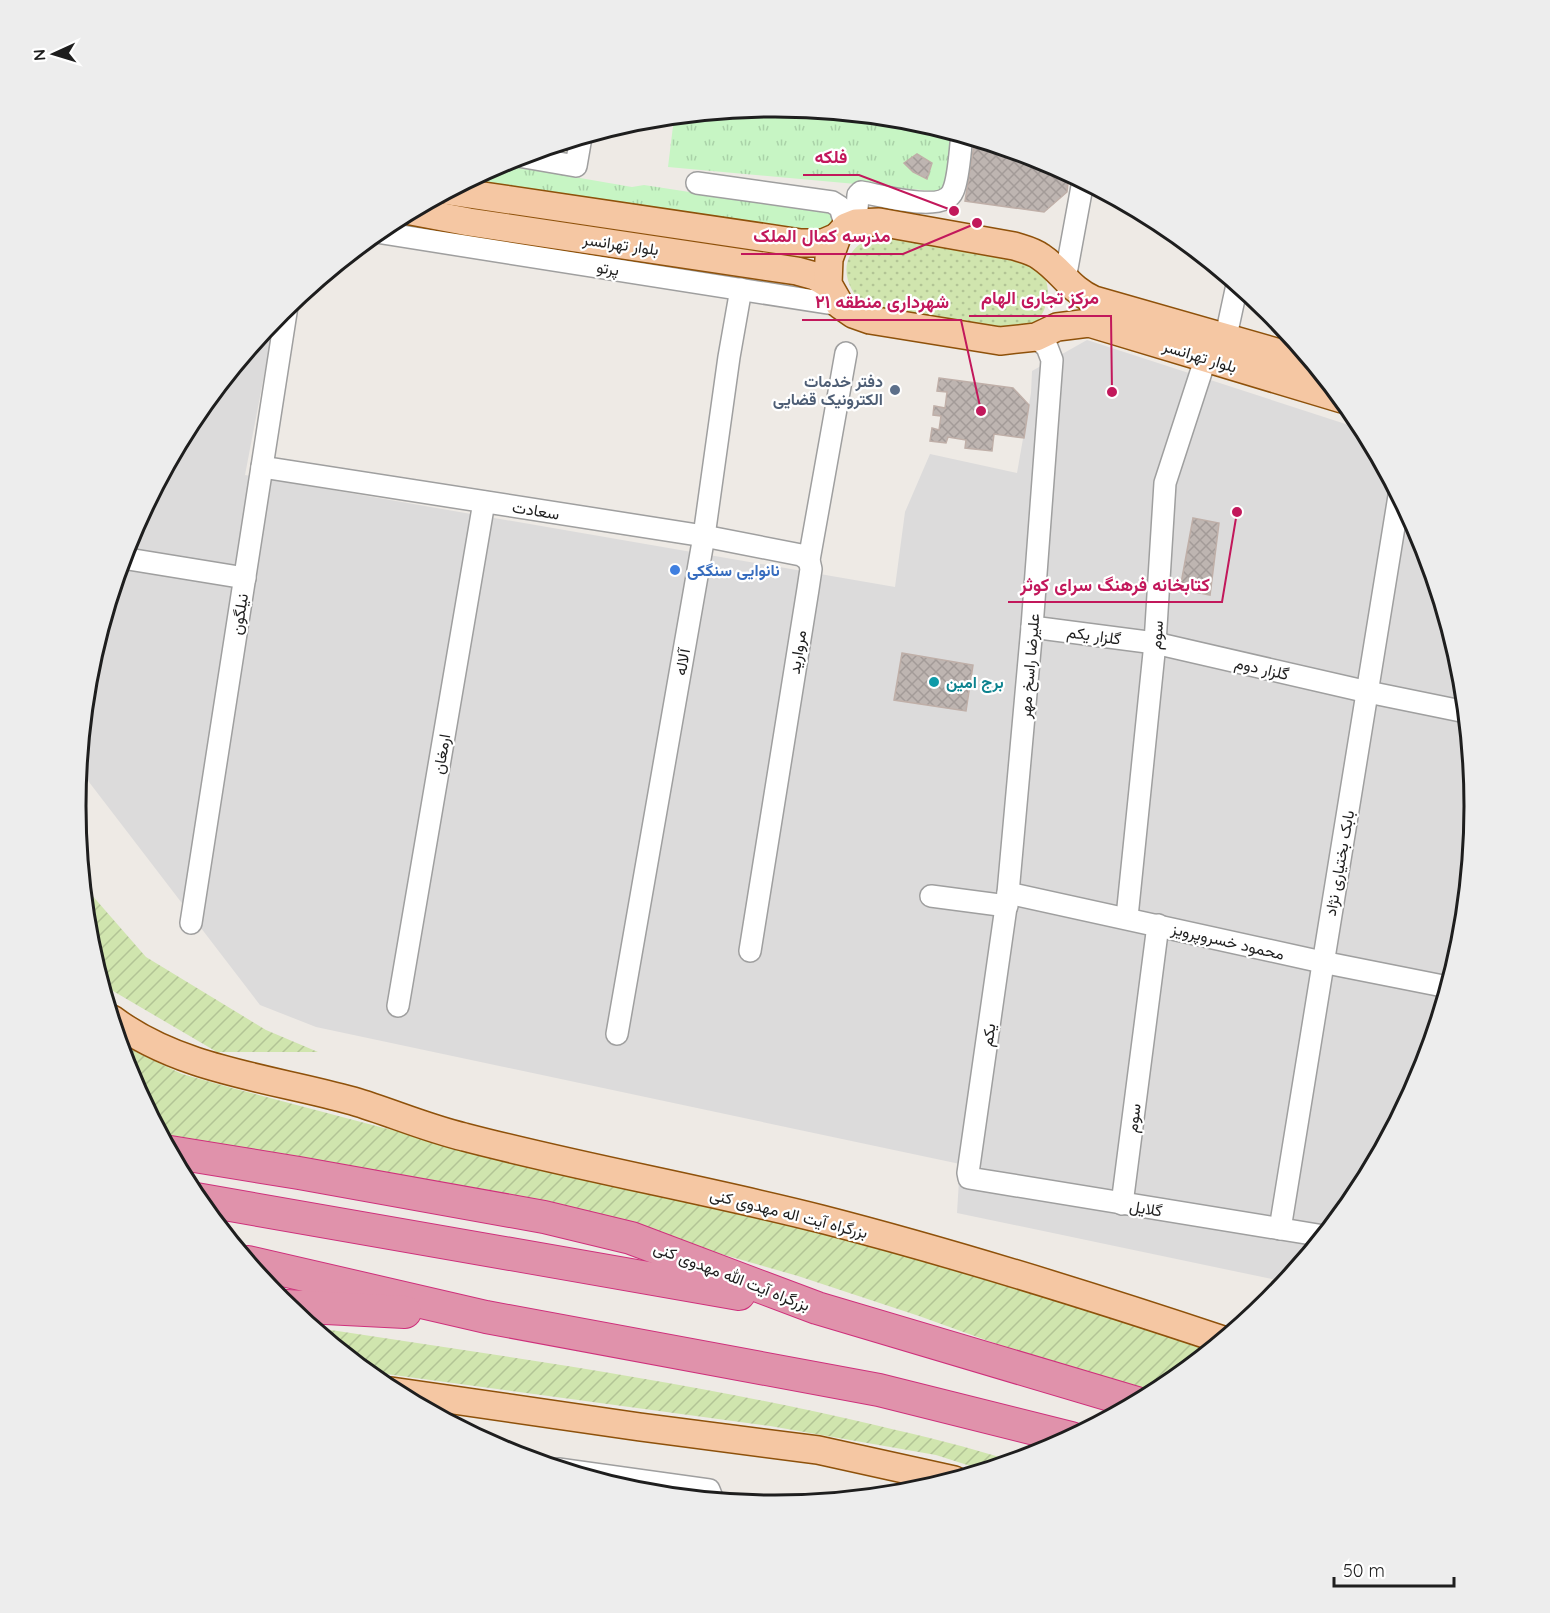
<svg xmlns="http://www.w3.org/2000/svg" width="1550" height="1613" viewBox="0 0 1550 1613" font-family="Quicksand,Vazirmatn,sans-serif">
	<defs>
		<pattern id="grass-dots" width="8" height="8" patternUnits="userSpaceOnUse" patternTransform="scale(1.5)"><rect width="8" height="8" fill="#d0e5ae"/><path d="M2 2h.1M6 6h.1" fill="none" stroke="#b2c495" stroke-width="1.8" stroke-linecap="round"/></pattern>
		<pattern id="park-tufts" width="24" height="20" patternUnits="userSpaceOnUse" patternTransform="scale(1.5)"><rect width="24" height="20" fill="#c7f5c4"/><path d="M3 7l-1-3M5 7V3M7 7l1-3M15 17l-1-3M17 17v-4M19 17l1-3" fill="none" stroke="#aad2a8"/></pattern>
		<pattern id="garden-furrows" width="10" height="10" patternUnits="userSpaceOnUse" patternTransform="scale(1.5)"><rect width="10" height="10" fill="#d0e5ae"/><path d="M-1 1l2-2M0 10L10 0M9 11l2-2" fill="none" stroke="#b2c495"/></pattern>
		<pattern id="building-cross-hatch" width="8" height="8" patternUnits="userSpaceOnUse" patternTransform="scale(1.5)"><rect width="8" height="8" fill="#beb5b1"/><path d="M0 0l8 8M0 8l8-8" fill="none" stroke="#a39b98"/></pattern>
	</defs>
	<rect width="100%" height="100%" fill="#eeeae5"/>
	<path fill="#dcdbdb" d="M275,318L245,475L895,587L905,512L930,454L1017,473L1031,393L1032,371L1087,340L1364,430L1422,539L1462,670L1475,807L1461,943L1422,1075L1357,1196L1286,1282L957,1213L960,1164L316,1027L260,1005L79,769L89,670L128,538L193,417Z"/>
	<path fill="#fdf9df" d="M571,141L568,156L529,153Z"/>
	<path fill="url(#grass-dots)" d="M881,237L1021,259C1026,262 1033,265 1038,268C1054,283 1049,311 1034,324C1030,327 1025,329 1021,331L867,307C846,292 836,259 862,243C868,240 875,239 881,237Z"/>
	<g fill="url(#park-tufts)">
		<path d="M775,107L912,120L955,133L944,192L668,167L674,118L669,117Z"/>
		<path d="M499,164L632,187L644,185L832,214L836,217L830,229L807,238L464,183Z"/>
	</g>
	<g fill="url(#garden-furrows)">
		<path d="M83,885L146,957L266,1030L318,1052H217L113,991L100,980L88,943Z"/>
		<path d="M118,1042L140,1054L182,1074L232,1088L380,1127L735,1211L932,1261L1212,1349L1157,1392L1008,1348L919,1316L798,1276L602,1220L177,1140L161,1136L128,1074Z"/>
		<path d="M311,1327C500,1356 689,1381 875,1425C922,1436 969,1447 1015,1462L986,1471L936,1455L770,1426L364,1371Z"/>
	</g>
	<g fill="url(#building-cross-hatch)" stroke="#bfafa8" stroke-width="1.5">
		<path d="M975,139L1043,160L1069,174L1067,192L1044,212L965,201Z"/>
		<path d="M917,154L932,163L927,179L913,172L904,163Z"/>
		<path d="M939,378L1013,388L1029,405L1024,438L994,434L992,451L965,448L966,440L948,437L946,443L930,441L932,428L939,430L941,416L933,415L934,406L945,408L947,392L937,391Z"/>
		<path d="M1193,518L1219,523L1210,595L1180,589Z"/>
		<path d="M902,653L973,665L966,711L894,700Z"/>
	</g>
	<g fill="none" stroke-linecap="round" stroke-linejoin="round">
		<g stroke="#9f9f9f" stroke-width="24">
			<g id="minor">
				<path d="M518,156L576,166L581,137"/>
				<path d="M697,183L832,202L840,207L846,227"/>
				<path d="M856,223L858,195L861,192C881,195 944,214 953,191C959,178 960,150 962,135"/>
				<path d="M376,232L840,305"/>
				<path d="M1065,279L1083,181"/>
				<path d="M1226,336L1237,285"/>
				<path d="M1036,337L1047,347L1052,360L1032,627L1008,893L968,1173L969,1178L1324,1236"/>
				<path d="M262,467L704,536L801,555L809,560"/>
				<path d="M122,558L245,578"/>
				<path d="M1032,627L1155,643L1368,692L1466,712"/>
				<path d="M1008,893L1322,962L1448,987"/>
				<path d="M931,896L1007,906"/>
				<path d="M1127,917L1155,643L1165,483L1206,357"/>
				<path d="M191,923L287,306"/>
				<path d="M750,951L808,589L811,569L809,560L846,353"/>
				<path d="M398,1006L484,502"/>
				<path d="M617,1034L704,536L729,357L741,289"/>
				<path d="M1122,1204L1158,925"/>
				<path d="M1280,1229L1399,496"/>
				<path d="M558,1469L709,1490L713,1500"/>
			</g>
		</g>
		<g stroke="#8e510a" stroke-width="30">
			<g id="major">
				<path d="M449,191L801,243H823L837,237"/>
				<path d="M411,211L469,222L797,271L815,276L828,284"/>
				<path d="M1311,362L1094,300C1069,289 1062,271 1041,257C1033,251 1023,249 1014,246L879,222L856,223L846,227L837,237L829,259L828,284L840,305L853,314L870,320L1000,341L1036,337L1057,327L1089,323L1342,399"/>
				<path d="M112,1019C181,1071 272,1078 353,1101C390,1112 426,1128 464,1137C582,1168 703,1189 821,1219C957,1254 1091,1296 1223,1340"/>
				<path d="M391,1391L640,1427L818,1450L954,1480"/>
			</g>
		</g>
		<g stroke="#ce307b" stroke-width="34">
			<g id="highway">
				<path d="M170,1152L299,1173L544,1217L631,1238L817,1308L1137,1403"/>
				<path d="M196,1199L739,1294"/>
				<path d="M248,1262L486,1317L879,1390L1071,1438"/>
				<path d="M286,1306L405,1312"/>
			</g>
		</g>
		<use href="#minor" stroke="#fff" stroke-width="21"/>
		<use href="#major" stroke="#f5c7a3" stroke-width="27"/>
		<use href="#highway" stroke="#e092ab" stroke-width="32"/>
	</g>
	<circle fill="#5c6f8a" stroke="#fff" stroke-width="2" cx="895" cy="390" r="6"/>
	<circle fill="#3f7fe0" stroke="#fff" stroke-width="2" cx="675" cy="570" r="6"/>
	<circle fill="#0f9aa8" stroke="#fff" stroke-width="2" cx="934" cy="682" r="6"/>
	<g text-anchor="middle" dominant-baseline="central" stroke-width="4.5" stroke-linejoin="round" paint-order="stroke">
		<g font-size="16" fill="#1e1e1e" stroke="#fff">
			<text transform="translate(621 244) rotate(8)">بلوار تهرانسر</text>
			<text transform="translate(608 268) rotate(9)">پرتو</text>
			<text transform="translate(1200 356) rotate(17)">بلوار تهرانسر</text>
			<text transform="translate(536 510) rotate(9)">سعادت</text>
			<text transform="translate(239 614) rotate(-81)">نیلگون</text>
			<text transform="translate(1094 635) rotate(8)">گلزار یکم</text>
			<text transform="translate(1156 635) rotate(-86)">سوم</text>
			<text transform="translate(797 652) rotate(-81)">مروارید</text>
			<text transform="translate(682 662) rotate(-80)">آلاله</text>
			<text transform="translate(1029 666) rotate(-85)">علیرضا راسخ مهر</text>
			<text transform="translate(1262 668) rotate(13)">گلزار دوم</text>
			<text transform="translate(441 754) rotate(-80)">ارمغان</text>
			<text transform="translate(1339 863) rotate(-80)">بابک بختیاری نژاد</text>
			<text transform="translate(1228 941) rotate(13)">محمود خسروپرویز</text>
			<text transform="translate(988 1035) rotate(-82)">یکم</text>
			<text transform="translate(1133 1118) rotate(-83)">سوم</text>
			<text transform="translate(1146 1208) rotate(9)">گلایل</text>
			<text transform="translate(789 1213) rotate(14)">بزرگراه آیت اله مهدوی کنی</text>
			<text transform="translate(732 1276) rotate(21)">بزرگراه آیت الله مهدوی کنی</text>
		</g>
		<g font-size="16" font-weight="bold" fill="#4e5e75" stroke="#fff" text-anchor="end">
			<text x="883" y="381">دفتر خدمات<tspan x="883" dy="18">الکترونیک قضایی</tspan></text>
		</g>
		<g font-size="16" font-weight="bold" fill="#366cbe" stroke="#fff" text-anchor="start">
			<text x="687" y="570">نانوایی سنگکی</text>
		</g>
		<g font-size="16" font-weight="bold" fill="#0d838f" stroke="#fff" text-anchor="start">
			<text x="946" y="682">برج امین</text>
		</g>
	</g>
	<path d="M0 0H1550V1613H0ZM86 806a689 689 0 1 1 1378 0a689 689 0 1 1-1378 0Z" fill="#ededed" fill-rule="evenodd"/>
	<path fill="none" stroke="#1e1e1e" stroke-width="3" d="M86 806a689 689 0 1 1 1378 0a689 689 0 1 1-1378 0Z"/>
	<path fill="none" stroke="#c2185b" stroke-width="2" d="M954 211L859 175H803M977 223L903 254H741M1112 392L1111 316H969M981 411L961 320H802M1237 512L1222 602H1008"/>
	<g fill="#c2185b" stroke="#fff" stroke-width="2">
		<circle cx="954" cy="211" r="6"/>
		<circle cx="977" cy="223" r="6"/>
		<circle cx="1112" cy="392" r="6"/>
		<circle cx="981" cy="411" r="6"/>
		<circle cx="1237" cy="512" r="6"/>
	</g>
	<g font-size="18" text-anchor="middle" font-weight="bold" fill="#c2185b" stroke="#fff" stroke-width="4.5" stroke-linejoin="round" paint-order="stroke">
		<text x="831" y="163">فلکه</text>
		<text x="822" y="242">مدرسه کمال الملک</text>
		<text x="1040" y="304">مرکز تجاری الهام</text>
		<text x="882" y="308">شهرداری منطقه ۲۱</text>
		<text x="1115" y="591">کتابخانه فرهنگ سرای کوثر</text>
	</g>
	<g transform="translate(54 54) rotate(266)" stroke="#ffffff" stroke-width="4.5" paint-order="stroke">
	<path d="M0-4.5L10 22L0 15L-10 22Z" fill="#1e1e1e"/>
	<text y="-9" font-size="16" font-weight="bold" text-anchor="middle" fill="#1e1e1e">N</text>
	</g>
	<path d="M1334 1577v9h120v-9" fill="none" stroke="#1e1e1e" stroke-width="3"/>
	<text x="1343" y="1577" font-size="18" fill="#1e1e1e" stroke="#ffffff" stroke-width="4.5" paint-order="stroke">50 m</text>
</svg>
